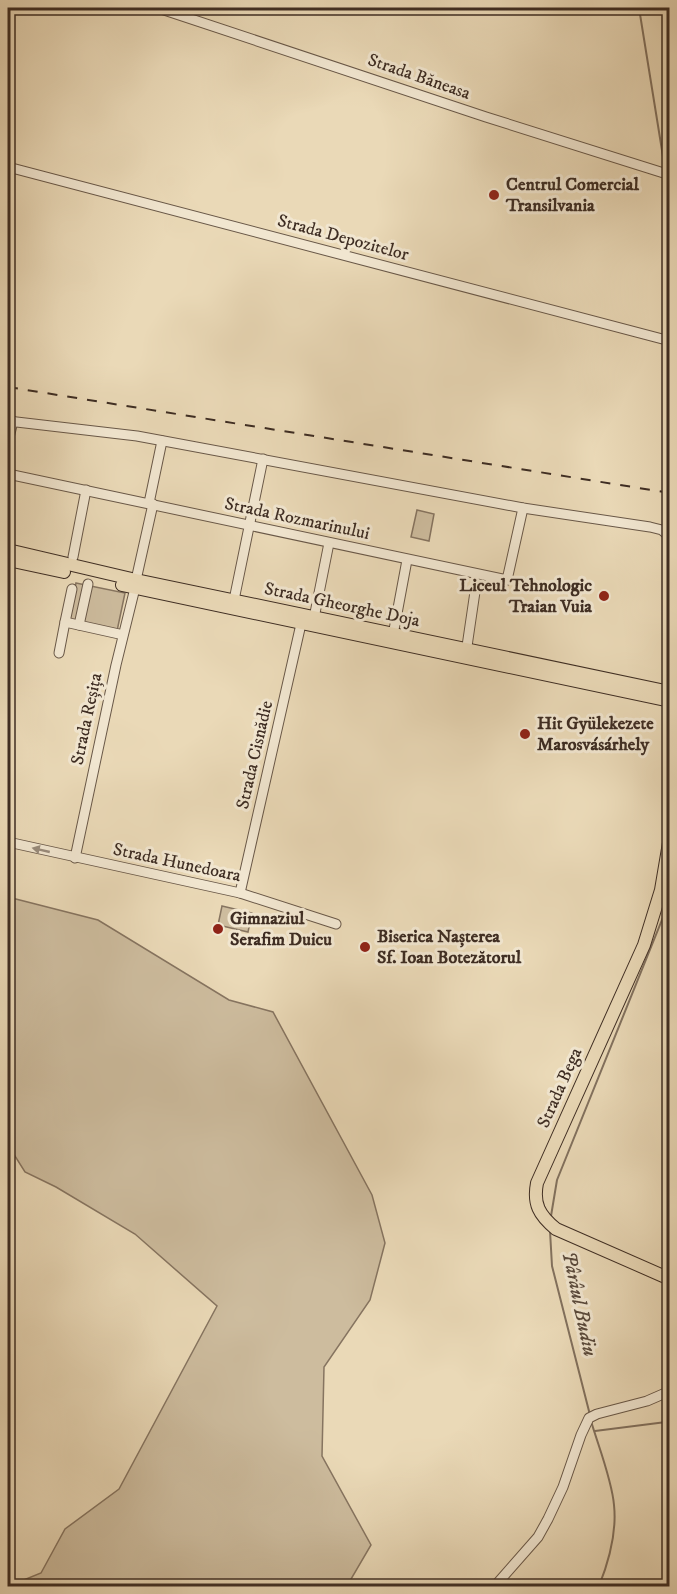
<svg xmlns="http://www.w3.org/2000/svg" width="677" height="1594" viewBox="0 0 677 1594" font-family="'IM FELL DW Pica',serif">
	<rect width="100%" height="100%" fill="#ead9b7"/>
	<filter id="stains"><feTurbulence type="fractalNoise" baseFrequency=".00333" numOctaves="4"/><feColorMatrix values="0 0 0 0 .2 0 0 0 0 .09 0 0 0 0 .02 0 0 0 .5 -.17"/></filter>
	<radialGradient id="worn" r=".72"><stop offset=".6" stop-color="#630" stop-opacity="0"/><stop offset="1" stop-color="#630" stop-opacity=".3"/></radialGradient>
	<g fill="#cdbc9e" stroke="#867460" stroke-width="1.5">
		<path d="M417,510L434,514L429,541L411,537Z"/>
		<path d="M76,583L125,593L117,631L68,621Z"/>
		<path d="M8,897L98,920L229,1000L273,1012L372,1195L385,1243L370,1300L324,1367L322,1456L371,1545L347,1586H9L41,1573L65,1529L119,1489L217,1306L135,1234L56,1187L25,1172L8,1145Z"/>
		<path d="M222,906L252,913L248,932L218,925Z"/>
	</g>
	<g fill="none" stroke-linecap="round" stroke-linejoin="round">
		<g stroke="#82715e" stroke-width="2">
			<path d="M639,8L665,169"/>
			<path d="M665,178L670,238"/>
			<path d="M551,1216L557,1180L670,900"/>
			<path d="M550,1231L552,1266L590,1415"/>
			<path d="M591,1421C598,1445 612,1480 614,1505C617,1533 609,1561 599,1586"/>
			<path d="M595,1431L666,1422L670,1424"/>
		</g>
		<g stroke="#695848" stroke-width="11">
			<g id="minor">
				<path d="M158,8L486,117L670,175"/>
				<path d="M8,167L670,341"/>
				<path d="M8,421L137,436L523,508L650,527L662,530L670,537"/>
				<path d="M8,442L13,421"/>
				<path d="M8,474L507,580L523,508"/>
				<path d="M149,503L162,441"/>
				<path d="M73,557L86,490"/>
				<path d="M136,580L153,504"/>
				<path d="M234,600L263,459"/>
				<path d="M314,618L329,543"/>
				<path d="M65,622L72,589"/>
				<path d="M79,625L88,584"/>
				<path d="M393,635L407,560"/>
				<path d="M59,653L65,622L119,634"/>
				<path d="M466,653L476,585"/>
				<path d="M8,842L240,893L336,924"/>
				<path d="M75,858L116,665L135,588"/>
				<path d="M240,893L301,624"/>
				<path d="M495,1586L538,1537L548,1519L563,1487L581,1435L589,1418L597,1414L647,1401L670,1391"/>
			</g>
		</g>
		<g stroke="#3e2d23" stroke-width="14">
			<g id="major">
				<path d="M8,550L136,580L670,692"/>
				<path d="M8,560L64,572"/>
				<path d="M122,585L670,701"/>
				<path d="M670,837L661,890L644,945L537,1183C533,1204 539,1215 556,1229L670,1279"/>
			</g>
		</g>
		<use href="#minor" stroke="#f1e6d0" stroke-width="9"/>
		<use href="#major" stroke="#ead9b7" stroke-width="12"/>
		<path stroke="#3e2d23" stroke-width="2" stroke-dasharray="10 10" stroke-linecap="butt" d="M8,387L670,493"/>
	</g>
	<defs><path id="oneway-solid" d="M-6-.8H1V-3.2L6.5 0L1 3.2V.8H-6Z" transform="scale(1.5)"/></defs>
	<use fill="#988a7a" href="#oneway-solid" transform="translate(41 850) rotate(-167)"/>
	<g fill="#8f2418" stroke="#f1e6d0" stroke-width="2">
		<circle cx="494" cy="195" r="6"/>
		<circle cx="604" cy="596" r="6"/>
		<circle cx="525" cy="734" r="6"/>
		<circle cx="218" cy="929" r="6"/>
		<circle cx="365" cy="947" r="6"/>
	</g>
	<g text-anchor="middle" dominant-baseline="central" stroke-width="6" stroke-linejoin="round" paint-order="stroke">
		<g font-size="18" fill="#3e2d23" stroke="#f1e6d0">
			<text transform="translate(419 77) rotate(19)">Strada Băneasa</text>
			<text transform="translate(343 238) rotate(15)">Strada Depozitelor</text>
			<text transform="translate(297 519) rotate(12)">Strada Rozmarinului</text>
			<text transform="translate(342 605) rotate(12)">Strada Gheorghe Doja</text>
			<text transform="translate(87 719) rotate(-78)">Strada Reșița</text>
			<text transform="translate(255 755) rotate(-77)">Strada Cisnădie</text>
			<text transform="translate(177 863) rotate(12)">Strada Hunedoara</text>
			<text transform="translate(560 1088) rotate(-66)">Strada Bega</text>
		</g>
		<g font-size="18" font-weight="bold" fill="#3e2d23" stroke="#f1e6d0" text-anchor="start">
			<text x="506" y="185">Centrul Comercial<tspan x="506" dy="21">Transilvania</tspan></text>
			<text x="592" y="586" text-anchor="end">Liceul Tehnologic<tspan x="592" dy="21">Traian Vuia</tspan></text>
			<text x="537" y="724">Hit Gyülekezete<tspan x="537" dy="21">Marosvásárhely</tspan></text>
			<text x="230" y="919">Gimnaziul<tspan x="230" dy="21">Serafim Duicu</tspan></text>
			<text x="377" y="937">Biserica Nașterea<tspan x="377" dy="21">Sf. Ioan Botezătorul</tspan></text>
		</g>
		<g font-size="20" font-style="italic" fill="#5a4a3c" stroke="#f1e6d0">
			<text transform="translate(579 1304) rotate(78)">Pârâul Budiu</text>
		</g>
	</g>
	<rect width="677" height="1594" fill="none" stroke="#ead9b7" stroke-width="30"/>
	<rect x="9" y="9" width="659" height="1576" fill="none" stroke="#3e2d23" stroke-width="3"/>
	<rect x="15" y="15" width="647" height="1564" fill="none" stroke="#3e2d23" stroke-width="1.5"/>
	<rect width="100%" height="100%" filter="url(#stains)"/>
	<rect width="100%" height="100%" fill="url(#worn)"/>
</svg>
